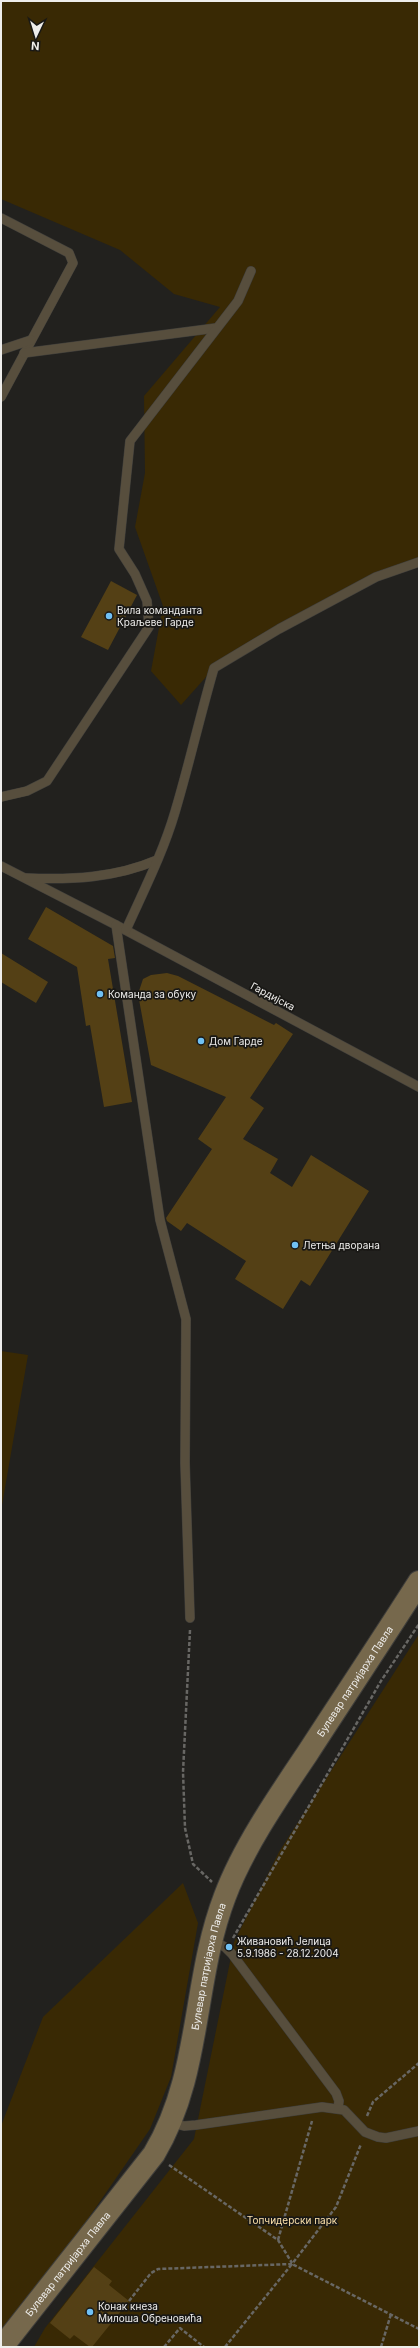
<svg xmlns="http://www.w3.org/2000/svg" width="420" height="2348" viewBox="0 0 420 2348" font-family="Inter,sans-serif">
	<rect width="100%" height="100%" fill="#22211e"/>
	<g fill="#392904">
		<path d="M1,1H419V562L376,577L214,668L181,705L151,671L163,606L135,527L145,473L144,396L220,307L174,294L120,250L1,199Z"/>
		<path d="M1,1351L28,1355L1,1511Z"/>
		<path d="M419,1634V2347H34L45,2328L194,2139L234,1942L279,1852Z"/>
		<path d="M183,1883L198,1923L171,2077L150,2129L18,2320L1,2338V2126L43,2017Z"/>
	</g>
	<g fill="#544015">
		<path d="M111,581L137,595L108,650L81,637Z"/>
		<path d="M46,907L113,946L115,958L108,959L132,1102L104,1107L90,1025L86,1026L77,967L28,939Z"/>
		<path d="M1,953L48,982L36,1003L1,982Z"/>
		<path d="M167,973L178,976L274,1025L276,1023L293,1034L250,1098L264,1108L243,1139L278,1159L270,1173L292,1187L311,1155L369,1191L310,1286L301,1280L283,1309L235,1279L246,1261L187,1223L181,1231L167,1221L166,1218L212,1149L198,1139L226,1097L151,1065L138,994L143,979L151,975Z"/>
		<path d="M94,2267L112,2281L109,2285L129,2301L92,2347H90L74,2335L70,2339L50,2323Z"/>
	</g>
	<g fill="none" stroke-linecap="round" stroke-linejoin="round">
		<g stroke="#3f3e3b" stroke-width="10">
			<g id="lane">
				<path d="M1,218L69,253L73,263L1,397"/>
				<path d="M1,350L31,340"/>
				<path d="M24,353L216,328"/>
				<path d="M1,797L27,791L47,781L149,627L147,601L135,574L119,549L130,441L238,301L251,271"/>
				<path d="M1,866L116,925L419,1087"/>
				<path d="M26,878C71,880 115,878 157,860"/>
				<path d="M116,925L160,1220L186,1319L185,1463L190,1618"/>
				<path d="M126,930C143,892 163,853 175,812C189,765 200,716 214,668L279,629L376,577L419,562"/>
				<path d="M211,1940L225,1947L232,1954L336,2093L339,2101L338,2108"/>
				<path d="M172,2123L184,2126L196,2125L322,2107L344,2110L365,2132L378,2137L386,2138L419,2131"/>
			</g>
		</g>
		<g stroke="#3f3e3b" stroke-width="24">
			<g id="secondary">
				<path id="s1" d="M2,2347L154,2154C202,2074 192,1982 225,1896C243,1848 278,1797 307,1754C344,1697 382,1640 419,1582"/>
			</g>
		</g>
		<g stroke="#686764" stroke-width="2.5" stroke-dasharray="4 2" stroke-linecap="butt">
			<path d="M190,1630L183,1772L185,1828L193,1864L212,1882"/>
			<path d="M233,1938L381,1681L419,1624"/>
			<path d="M367,2116L373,2102L419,2063"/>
			<path d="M169,2165L278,2240L292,2263"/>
			<path d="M278,2240L312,2121"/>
			<path d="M129,2301L151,2273L158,2269L292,2264L336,2207L361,2144"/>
			<path d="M164,2347L180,2328L204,2347"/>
			<path d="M225,2347L292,2264L419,2329"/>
			<path d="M381,2347L391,2314"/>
		</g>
		<use href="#lane" stroke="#574e3d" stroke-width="9"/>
		<use href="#secondary" stroke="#76684c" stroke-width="22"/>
	</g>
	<g fill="#70c1f4" stroke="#191815" stroke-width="1.5">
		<circle cx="109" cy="616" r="4"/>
		<circle cx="100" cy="994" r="4"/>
		<circle cx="201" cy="1041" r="4"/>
		<circle cx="295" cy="1245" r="4"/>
		<circle cx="229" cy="1947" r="4"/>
		<circle cx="90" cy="2312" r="4"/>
	</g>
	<g text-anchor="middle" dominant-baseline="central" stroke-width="3.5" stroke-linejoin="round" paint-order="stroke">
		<g font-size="10" fill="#eeedeb" stroke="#191815" text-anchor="start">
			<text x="117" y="610">Вила команданта<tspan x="117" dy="12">Краљеве Гарде</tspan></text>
			<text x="108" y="994">Команда за обуку</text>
			<text x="209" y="1041">Дом Гарде</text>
			<text x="303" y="1245">Летња дворана</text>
			<text x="237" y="1941">Живановић Јелица<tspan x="237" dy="12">5.9.1986 - 28.12.2004</tspan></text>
			<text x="98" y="2306">Конак кнеза<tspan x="98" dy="12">Милоша Обреновића</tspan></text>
		</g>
		<g font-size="10" fill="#eeedeb" stroke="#191815">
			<text transform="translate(273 996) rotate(28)">Гардијска</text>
			<text stroke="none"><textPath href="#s1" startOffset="766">Булевар патријарха Павла</textPath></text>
			<text stroke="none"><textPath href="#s1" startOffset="442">Булевар патријарха Павла</textPath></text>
			<text stroke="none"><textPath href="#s1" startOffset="106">Булевар патријарха Павла</textPath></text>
		</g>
		<g font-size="10" fill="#fce0aa" stroke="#191815">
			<text x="292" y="2220">Топчидерски парк</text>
		</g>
	</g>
	<rect width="420" height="2348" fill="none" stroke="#eeedeb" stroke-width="4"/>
	<g transform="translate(36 36) rotate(184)" stroke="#191815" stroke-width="3" paint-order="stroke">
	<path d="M0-3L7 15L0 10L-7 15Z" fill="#eeedeb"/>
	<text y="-6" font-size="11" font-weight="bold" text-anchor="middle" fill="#eeedeb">N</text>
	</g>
</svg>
